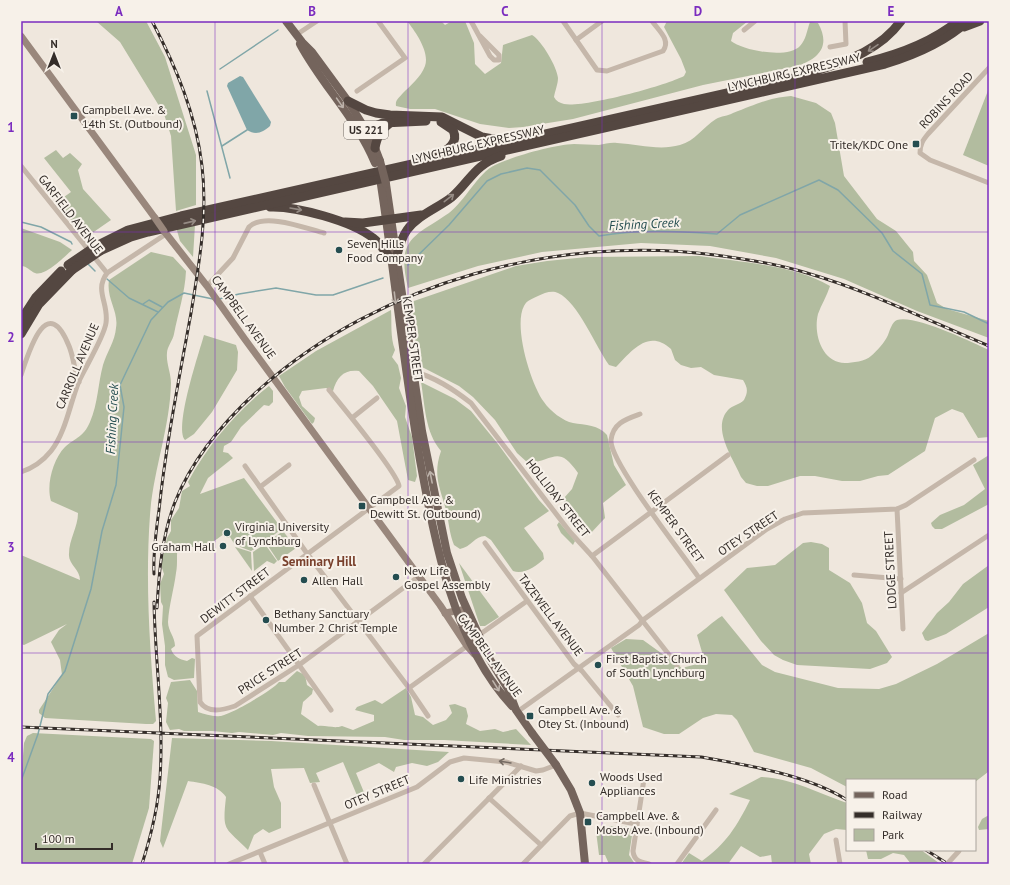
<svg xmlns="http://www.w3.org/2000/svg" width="1010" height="885" viewBox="0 0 1010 885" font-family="'PT Sans',sans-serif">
	<rect width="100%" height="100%" fill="#efe7dd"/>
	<g fill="#b2bc9f">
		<path d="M96,21H146L165,57L196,155V205L176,211L171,136L164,114L120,42Z"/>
		<path d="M407,21H441L445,25L452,21H465L474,43L475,64L485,74L501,63L503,45L532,35C542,41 557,67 558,78C558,84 555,91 554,97C556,101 560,103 564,104C583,108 665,86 684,76L686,72L681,59L664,27L667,21H748L733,33L731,41C744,51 788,59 800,46C806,40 807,30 810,22L818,23C831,46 819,59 797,66L703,85L573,119L523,127L509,128L480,124L435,109H410L396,106C395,100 399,98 403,93C410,86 421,77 425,66C430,52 415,31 407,21Z"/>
		<path d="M989,88V166L963,155Z"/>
		<path d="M791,96L816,103L831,113L835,123L844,176L877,219L896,231L913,252L914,261L927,275L937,303L947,309L989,321V338L917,311L844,279L776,258L710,246L641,243L542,252L478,266L408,288C396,238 414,237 449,213C465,201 478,173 495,165C514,156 553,145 574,144C582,144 591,145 599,145C605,144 611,142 617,143C638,144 659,151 680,145C695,141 703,127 716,119C721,116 728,116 733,113C755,105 767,98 791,96Z"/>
		<path d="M56,150L63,158L70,153L82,164L78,170L83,189L111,220L85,238L57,202L71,192L44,158Z"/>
		<path d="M195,225L193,257L180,241L176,227Z"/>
		<path d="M21,228L60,242L72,250C65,256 45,277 35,273C30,271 27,266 21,266Z"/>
		<path d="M151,252L173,257L186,271C185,293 178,313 174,334C173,340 167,347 167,353C166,363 171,373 171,383C170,428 153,471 150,515C145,584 150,652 156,721L153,724H146L45,718L39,713V710L62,675L60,660L51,642L59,630L67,624L24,645L21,644V555L80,580C80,569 68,564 69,554C69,539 78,527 78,513L51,501C46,485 53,459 65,447C76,437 83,438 90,422C98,404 98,383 103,365C107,352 115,341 116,328C119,311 106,299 109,280Z"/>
		<path d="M699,256C740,262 794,265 830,286C827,296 821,305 818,314C813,334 822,363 845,363C852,363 866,361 871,356C877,351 885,342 888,335C890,330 892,322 897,320C914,314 972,342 989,350V437L978,438L963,413L952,409L935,418L925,451L888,475L878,476L860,481H842L815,476H800L768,486H757L746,483L741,477C734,459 711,429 728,410C733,405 739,405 744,400C748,392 748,388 743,380L714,375L701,367L691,368L681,365L675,360L671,349C648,328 631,352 616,367L609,365C596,347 578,302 558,293C552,290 544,293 538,296C532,299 527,300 524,306C513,326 531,385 544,402C550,411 563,421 573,423C585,425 599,425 607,435L614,465L626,485L603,503L605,518L590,534L586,535L578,530L563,508L564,498L572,489L578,473C558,444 554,461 528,463L517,453L495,420L473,397L459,386L420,366L417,356L411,302L516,266L547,261L587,257Z"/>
		<path d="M391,310C392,323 390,337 395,350L392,357L398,365L401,378L399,388L406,406L405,417L412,437L417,476L415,482L408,480L397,421L373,386L359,371C344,369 337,377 333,391L326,388L302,391L299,397L302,406L315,418L314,422L312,424L285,387L279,376L316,351Z"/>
		<path d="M204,335L236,345L238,352L237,370L212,412L194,434L185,440C174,427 199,353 204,335Z"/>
		<path d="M421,382L455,399L471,411L498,444L539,500L549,511L524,528L543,553L544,559C536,566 524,575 513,571L491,540L485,536C475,536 471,547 460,549L454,545C450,535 449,525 447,514C441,489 432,477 441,451C425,432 425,406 421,382Z"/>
		<path d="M269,386L273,391V402L269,406L264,405L241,427L231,442L224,446L223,452L228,453L233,458L208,478L200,494L244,478L282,529L268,539H261V545L251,551L235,545L230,537L227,538L224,534L203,549L178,544C176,554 178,563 176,573C174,589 169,605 168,622C168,631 175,637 175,646L171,649C174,657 179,659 187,661L192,658L195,659L194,678L174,680L168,677L165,665V646L162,624L163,606L161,602L160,584L164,574L161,565L167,538L171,531V520L179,508L182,491L190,486L188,482C207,446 237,411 269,386Z"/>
		<path d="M989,455V504L942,529H935L932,526L931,523L940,515L964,505L985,489L973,465Z"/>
		<path d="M559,522L575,541L573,545L561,533L557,525Z"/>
		<path d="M283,531L296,548L278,561L268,546L269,541Z"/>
		<path d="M811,542L822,544L829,548V570L850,583L862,603L867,623L876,631L892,657L887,663L870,669L797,665L783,660L774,655L761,641L724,590L747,568L775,565L803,543Z"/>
		<path d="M262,546L267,547L277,561L274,564L267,561L254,571L253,552Z"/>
		<path d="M235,547L251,552L252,571Z"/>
		<path d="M459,563L499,617L485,626H480Z"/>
		<path d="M989,565V607L946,634L928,641L925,640L922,633L937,613L949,602L963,584Z"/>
		<path d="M722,616L762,665L775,672L838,688L879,689L896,684L937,664L989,633L988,772L975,782V780H847V787L811,768L754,752L737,720L732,715L716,714L703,718L679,734H664L643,727L633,686L611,648L626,639L643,640L682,668L697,664L704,659L697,635C706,629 712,622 722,616Z"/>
		<path d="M297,671L305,675L307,685L313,689L312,694L303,702L301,714L318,726C327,725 334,729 342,726L353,730L374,721V715L355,710L357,707L375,700L382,704L406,688L411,697L415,715L423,717L433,725L446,720L452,713L449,705L455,704L466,708L468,716L466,724L480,731L495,729L503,732L516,729L531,745L444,740H404L385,737L308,736L281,733L273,735L239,732L232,733L212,731H184L179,729L170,730L166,722L168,703L166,698L171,682L190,680L197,691L198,712C205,714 213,717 220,716C230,715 273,690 279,682H285Z"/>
		<path d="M33,733L151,739L154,741L149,808L132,864H21V781L24,743L27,736Z"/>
		<path d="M172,738L271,741L449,752L438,762L427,766L412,763L396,767L394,772L379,763L356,773L368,802L361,805L343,762L316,773L320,782L310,783L304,768L271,769L274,787L281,803V828L269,833L263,829L254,835L248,850C225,826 222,833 226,797C218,785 202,783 188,781L163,848L160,841Z"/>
		<path d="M761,777C794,779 817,793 847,803V830L836,829L824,834L809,854L811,864H772L771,855L760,857L741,846L728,864H681L689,853L702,861C726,844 737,826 750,800L729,794Z"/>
		<path d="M989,815V829L979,830L978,827L982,819Z"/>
		<path d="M609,826H626L633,829L629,855L635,864H609L605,855H599L596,831Z"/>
		<path d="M866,850H921L939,863L911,864L904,855L893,853L881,859H868Z"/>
	</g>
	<path fill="#80a6a8" d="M240,76L243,77L271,122L270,126C263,132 256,136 247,130L227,86L228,83Z"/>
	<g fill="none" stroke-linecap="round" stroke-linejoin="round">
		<g stroke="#80a6a8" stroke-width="1.5">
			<path d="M220,69L278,30"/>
			<path d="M207,91L230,178"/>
			<path d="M222,146L247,130"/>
			<path d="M21,222L41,227L71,242L72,244"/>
			<path d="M87,263L95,271"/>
			<path d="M408,265L449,225L487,181L501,174L527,168L540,170L575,205L589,226L599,236C638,229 677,231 717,234L740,215L819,180L838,190L882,233L893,251L922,274L930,305L964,312L989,324"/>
			<path d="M107,279L129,298L158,312"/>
			<path d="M219,299L239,294L276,288L316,295H333L383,278"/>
			<path d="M143,304L149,300L162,307"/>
			<path d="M21,781L38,734L48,694L65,671L91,589L102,531L116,485L124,407L120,385L151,320L168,302L184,293L213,299"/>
		</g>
		<g stroke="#c5b7aa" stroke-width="5">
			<path d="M471,21L490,56L494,60H499V55L480,36"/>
			<path d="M563,21L597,70L607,71L663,51C671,40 659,31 652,21"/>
			<path d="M744,30L755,21"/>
			<path d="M296,35L317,21"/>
			<path d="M576,40L602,21"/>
			<path d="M830,47L846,44L845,21"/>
			<path d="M989,68L928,134C923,140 920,144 920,153L930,160L989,183"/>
			<path d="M357,91L405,58L378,21"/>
			<path d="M21,166L107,273"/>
			<path d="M207,286L233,258L249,227C264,212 305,228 324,233"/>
			<path d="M412,371C435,377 453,389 471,403L570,532L592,556L677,665"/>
			<path d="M21,375C29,351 47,291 69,346C74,358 74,370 79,382"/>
			<path d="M329,390C341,405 397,472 399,486L197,636L200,702C208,714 223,710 235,706L299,665L418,577"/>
			<path d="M640,414C626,419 613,423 611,440C609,461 684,556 699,578"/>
			<path d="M352,418L377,398"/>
			<path d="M245,466L306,552L409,688L428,716"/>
			<path d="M21,472C33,468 43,461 51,451C66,432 70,403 79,381C86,366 104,337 106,323C109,303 94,291 107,273L166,234"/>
			<path d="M260,487L289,465"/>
			<path d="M897,509L903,629"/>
			<path d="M485,543L574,664L582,671L618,715"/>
			<path d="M592,556L728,455"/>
			<path d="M854,575L901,579"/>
			<path d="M901,593L989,535"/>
			<path d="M250,596L331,710"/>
			<path d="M479,635L527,601"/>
			<path d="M409,688L467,646"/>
			<path d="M517,712L639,625L643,620L767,529L785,519L803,513L897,509L906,505L974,460"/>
			<path d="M644,779L633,851C634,861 640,862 649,864"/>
			<path d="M314,785L347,864"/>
			<path d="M489,798L541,845"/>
			<path d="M836,840L840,864"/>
			<path d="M260,852L265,864"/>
			<path d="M229,864L417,787L450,762L464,758L506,762L536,771L543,770L556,765"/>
			<path d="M424,864L521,766"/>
			<path d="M523,864L570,816L580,813L636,824"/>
			<path d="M677,864L716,810"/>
		</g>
		<g stroke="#99877c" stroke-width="7">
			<path d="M21,36L155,218"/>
			<path d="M164,231L207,286L244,338L440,605L467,646L474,654"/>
			<path d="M445,613L467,609"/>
		</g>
		<g stroke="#74645c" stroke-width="8">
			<path d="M286,21L302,42L312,52L348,101L372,140L380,161"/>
			<path d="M300,44C322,85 357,119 375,163"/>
			<path d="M386,184L422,431L447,553L462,598L489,658L508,689L516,710L532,733"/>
			<path d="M381,185C395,277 404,369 420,460C435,542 453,643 512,706"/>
			<path d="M556,765L571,790L580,813L585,864"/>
		</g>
		<g stroke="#544741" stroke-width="9">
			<path d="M964,27L980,21"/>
			<path d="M867,62C900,54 932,42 958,21"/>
			<path d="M810,73C845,61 878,52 901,21"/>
			<path d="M348,101L366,110L376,113L390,115L442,117L482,137L504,141"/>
			<path d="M365,128L373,127L383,123L426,121"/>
			<path d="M375,148C377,136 381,130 390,123"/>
			<path d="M437,155C448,150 459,143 453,130L441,122"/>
			<path d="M270,207C296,206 352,221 373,238C380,243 385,252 391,259"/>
			<path d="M345,222L363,223L421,215"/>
			<path d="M96,246L128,230L181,216L816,73"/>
			<path d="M100,251L131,237L148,232L885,64C915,55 945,42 968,21"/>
			<path d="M397,255C399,247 402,237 407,230C418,215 438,208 452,197C471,180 474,165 501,156"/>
			<path d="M21,320L36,297L61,271"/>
			<path d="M21,334L39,304L72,270"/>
		</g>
		<g stroke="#342d29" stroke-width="3">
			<g id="rail">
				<path d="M152,21C176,67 196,114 202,166C208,216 199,264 191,313C179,379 166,444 159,510C156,531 153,553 154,574"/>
				<path d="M157,608C159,571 162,536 175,502C193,457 227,418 262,387C381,282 559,234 715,255C746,259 777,264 807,273C869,291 929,321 989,346"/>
				<path d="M21,727L701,757C747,765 808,775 847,800"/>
				<path d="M926,850L948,864"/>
				<path d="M142,864C151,836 158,808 160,778C164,719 155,660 154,602"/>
			</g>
		</g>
		<use href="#rail" stroke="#f7f1e9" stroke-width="1.5" stroke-dasharray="4.5" stroke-linecap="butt"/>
		<path stroke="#c5b7aa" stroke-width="5" d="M947,864L959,851"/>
		<path stroke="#99877c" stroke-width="7" d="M155,218L164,231"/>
		<g stroke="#74645c" stroke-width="8">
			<path d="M380,161L386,184"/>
			<path d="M532,733L556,765"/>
		</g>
		<g stroke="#544741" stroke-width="9">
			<path d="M68,265L96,246"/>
			<path d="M72,270L100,251"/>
		</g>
	</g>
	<defs><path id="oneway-shaft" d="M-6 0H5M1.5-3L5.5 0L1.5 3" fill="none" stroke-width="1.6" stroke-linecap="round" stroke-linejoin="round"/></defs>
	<g stroke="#958b84">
		<use href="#oneway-shaft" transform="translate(873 48) rotate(146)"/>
		<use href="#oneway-shaft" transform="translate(449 198) rotate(-38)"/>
		<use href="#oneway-shaft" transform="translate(296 209) rotate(10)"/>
		<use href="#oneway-shaft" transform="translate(190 222) rotate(-13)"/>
	</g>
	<g stroke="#bcb2aa">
		<use href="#oneway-shaft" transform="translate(340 103) rotate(55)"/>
		<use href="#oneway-shaft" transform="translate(395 298) rotate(83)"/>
		<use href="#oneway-shaft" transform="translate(431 477) rotate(-101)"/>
		<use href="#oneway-shaft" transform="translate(496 686) rotate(58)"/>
	</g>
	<use stroke="#756b63" href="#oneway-shaft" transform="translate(505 762) rotate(-171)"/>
	<path fill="none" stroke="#7b2cbf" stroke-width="1" stroke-opacity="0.55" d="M215,21V864M408,21V864M602,21V864M795,21V864M21,232H989M21,442H989M21,653H989"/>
	<g fill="#244d50" stroke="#f7f1e9" stroke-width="1.5">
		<rect x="70" y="112" width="8" height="8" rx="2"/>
		<rect x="912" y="140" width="8" height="8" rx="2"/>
		<circle cx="339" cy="250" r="4"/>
		<rect x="358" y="502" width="8" height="8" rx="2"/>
		<circle cx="227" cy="533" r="4"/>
		<circle cx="223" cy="546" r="4"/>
		<circle cx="396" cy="577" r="4"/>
		<circle cx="304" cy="580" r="4"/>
		<circle cx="266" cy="620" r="4"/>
		<circle cx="598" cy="665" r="4"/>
		<rect x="526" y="712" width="8" height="8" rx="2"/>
		<circle cx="461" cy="779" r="4"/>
		<circle cx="592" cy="783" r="4"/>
		<rect x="584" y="818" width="8" height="8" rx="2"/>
	</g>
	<g text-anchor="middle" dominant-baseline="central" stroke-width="4" stroke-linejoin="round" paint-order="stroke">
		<rect fill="#f7f1e9" stroke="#6e6863" stroke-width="1" x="344" y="121" width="44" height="18" rx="3"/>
		<g font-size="11" font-weight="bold" fill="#342d29">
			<text x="366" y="130">US 221</text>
		</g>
		<g font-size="12" fill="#342d29" stroke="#f7f1e9">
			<text transform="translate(794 72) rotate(-13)">LYNCHBURG EXPRESSWAY</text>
			<text transform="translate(946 100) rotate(-47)">ROBINS ROAD</text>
			<text transform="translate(478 144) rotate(-13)">LYNCHBURG EXPRESSWAY</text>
			<text transform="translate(71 214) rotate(52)">GARFIELD AVENUE</text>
			<text transform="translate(244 317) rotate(54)">CAMPBELL AVENUE</text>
			<text transform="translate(413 339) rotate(82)">KEMPER STREET</text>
			<text transform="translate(77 366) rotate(-67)">CARROLL AVENUE</text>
			<text transform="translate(558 498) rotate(52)">HOLLIDAY STREET</text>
			<text transform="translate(676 526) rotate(54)">KEMPER STREET</text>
			<text transform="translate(748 533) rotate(-34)">OTEY STREET</text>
			<text transform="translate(890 570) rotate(-93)">LODGE STREET</text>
			<text transform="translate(235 595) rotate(-37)">DEWITT STREET</text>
			<text transform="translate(551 615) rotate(53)">TAZEWELL AVENUE</text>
			<text transform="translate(490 655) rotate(54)">CAMPBELL AVENUE</text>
			<text transform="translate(270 671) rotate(-33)">PRICE STREET</text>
			<text transform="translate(377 792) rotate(-23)">OTEY STREET</text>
		</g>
		<g font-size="12" fill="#342d29" stroke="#f7f1e9" text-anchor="start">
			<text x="82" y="109">Campbell Ave. &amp;<tspan x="82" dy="14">14th St. (Outbound)</tspan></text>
			<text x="908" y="144" text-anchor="end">Tritek/KDC One</text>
			<text x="347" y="243">Seven Hills<tspan x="347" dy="14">Food Company</tspan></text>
			<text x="370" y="499">Campbell Ave. &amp;<tspan x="370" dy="14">Dewitt St. (Outbound)</tspan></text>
			<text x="235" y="526">Virginia University<tspan x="235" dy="14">of Lynchburg</tspan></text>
			<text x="215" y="546" text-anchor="end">Graham Hall</text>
			<text x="404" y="570">New Life<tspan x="404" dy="14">Gospel Assembly</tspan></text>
			<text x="312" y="580">Allen Hall</text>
			<text x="274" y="613">Bethany Sanctuary<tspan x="274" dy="14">Number 2 Christ Temple</tspan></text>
			<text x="606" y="658">First Baptist Church<tspan x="606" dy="14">of South Lynchburg</tspan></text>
			<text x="538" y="709">Campbell Ave. &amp;<tspan x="538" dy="14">Otey St. (Inbound)</tspan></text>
			<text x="600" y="776">Woods Used<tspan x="600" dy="14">Appliances</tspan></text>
			<text x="469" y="779">Life Ministries</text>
			<text x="596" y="815">Campbell Ave. &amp;<tspan x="596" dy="14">Mosby Ave. (Inbound)</tspan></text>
		</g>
		<g font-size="13" font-style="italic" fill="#244d50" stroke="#f7f1e9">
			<text transform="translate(644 224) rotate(-3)">Fishing Creek</text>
			<text transform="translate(112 419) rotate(-87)">Fishing Creek</text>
		</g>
		<g font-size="13" font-weight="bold" fill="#79402c" stroke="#f7f1e9">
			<text x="319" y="561">Seminary Hill</text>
		</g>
	</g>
	<rect width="1010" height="885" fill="none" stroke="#f7f1e9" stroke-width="44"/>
	<rect x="846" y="779" width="130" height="72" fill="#f7f1e9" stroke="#a9a39c"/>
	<rect x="854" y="792" width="20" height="6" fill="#74645c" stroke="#a9a39c"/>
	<text x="882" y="799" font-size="12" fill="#342d29">Road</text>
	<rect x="854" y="812" width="20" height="6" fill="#342d29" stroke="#a9a39c"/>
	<text x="882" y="819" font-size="12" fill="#342d29">Railway</text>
	<rect x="854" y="829" width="20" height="12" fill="#b2bc9f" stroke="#a9a39c"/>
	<text x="882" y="839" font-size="12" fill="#342d29">Park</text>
	<g transform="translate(54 54)" stroke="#f7f1e9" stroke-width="3" paint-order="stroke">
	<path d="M0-3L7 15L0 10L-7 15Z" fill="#342d29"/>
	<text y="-6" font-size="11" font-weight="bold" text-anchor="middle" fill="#342d29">N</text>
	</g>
	<path d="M36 843v6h76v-6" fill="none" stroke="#342d29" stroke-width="2"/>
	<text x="42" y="843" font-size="12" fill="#342d29" stroke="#f7f1e9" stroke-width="3" paint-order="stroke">100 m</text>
	<rect x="22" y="22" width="966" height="841" fill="none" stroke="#7b2cbf" stroke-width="1.5"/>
	<g font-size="13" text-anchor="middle" font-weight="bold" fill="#7b2cbf">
		<text x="119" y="16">A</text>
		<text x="312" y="16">B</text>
		<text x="505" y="16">C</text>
		<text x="698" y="16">D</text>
		<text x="891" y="16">E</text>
		<text x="11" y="132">1</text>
		<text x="11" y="342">2</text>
		<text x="11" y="552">3</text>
		<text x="11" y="762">4</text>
	</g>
</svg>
